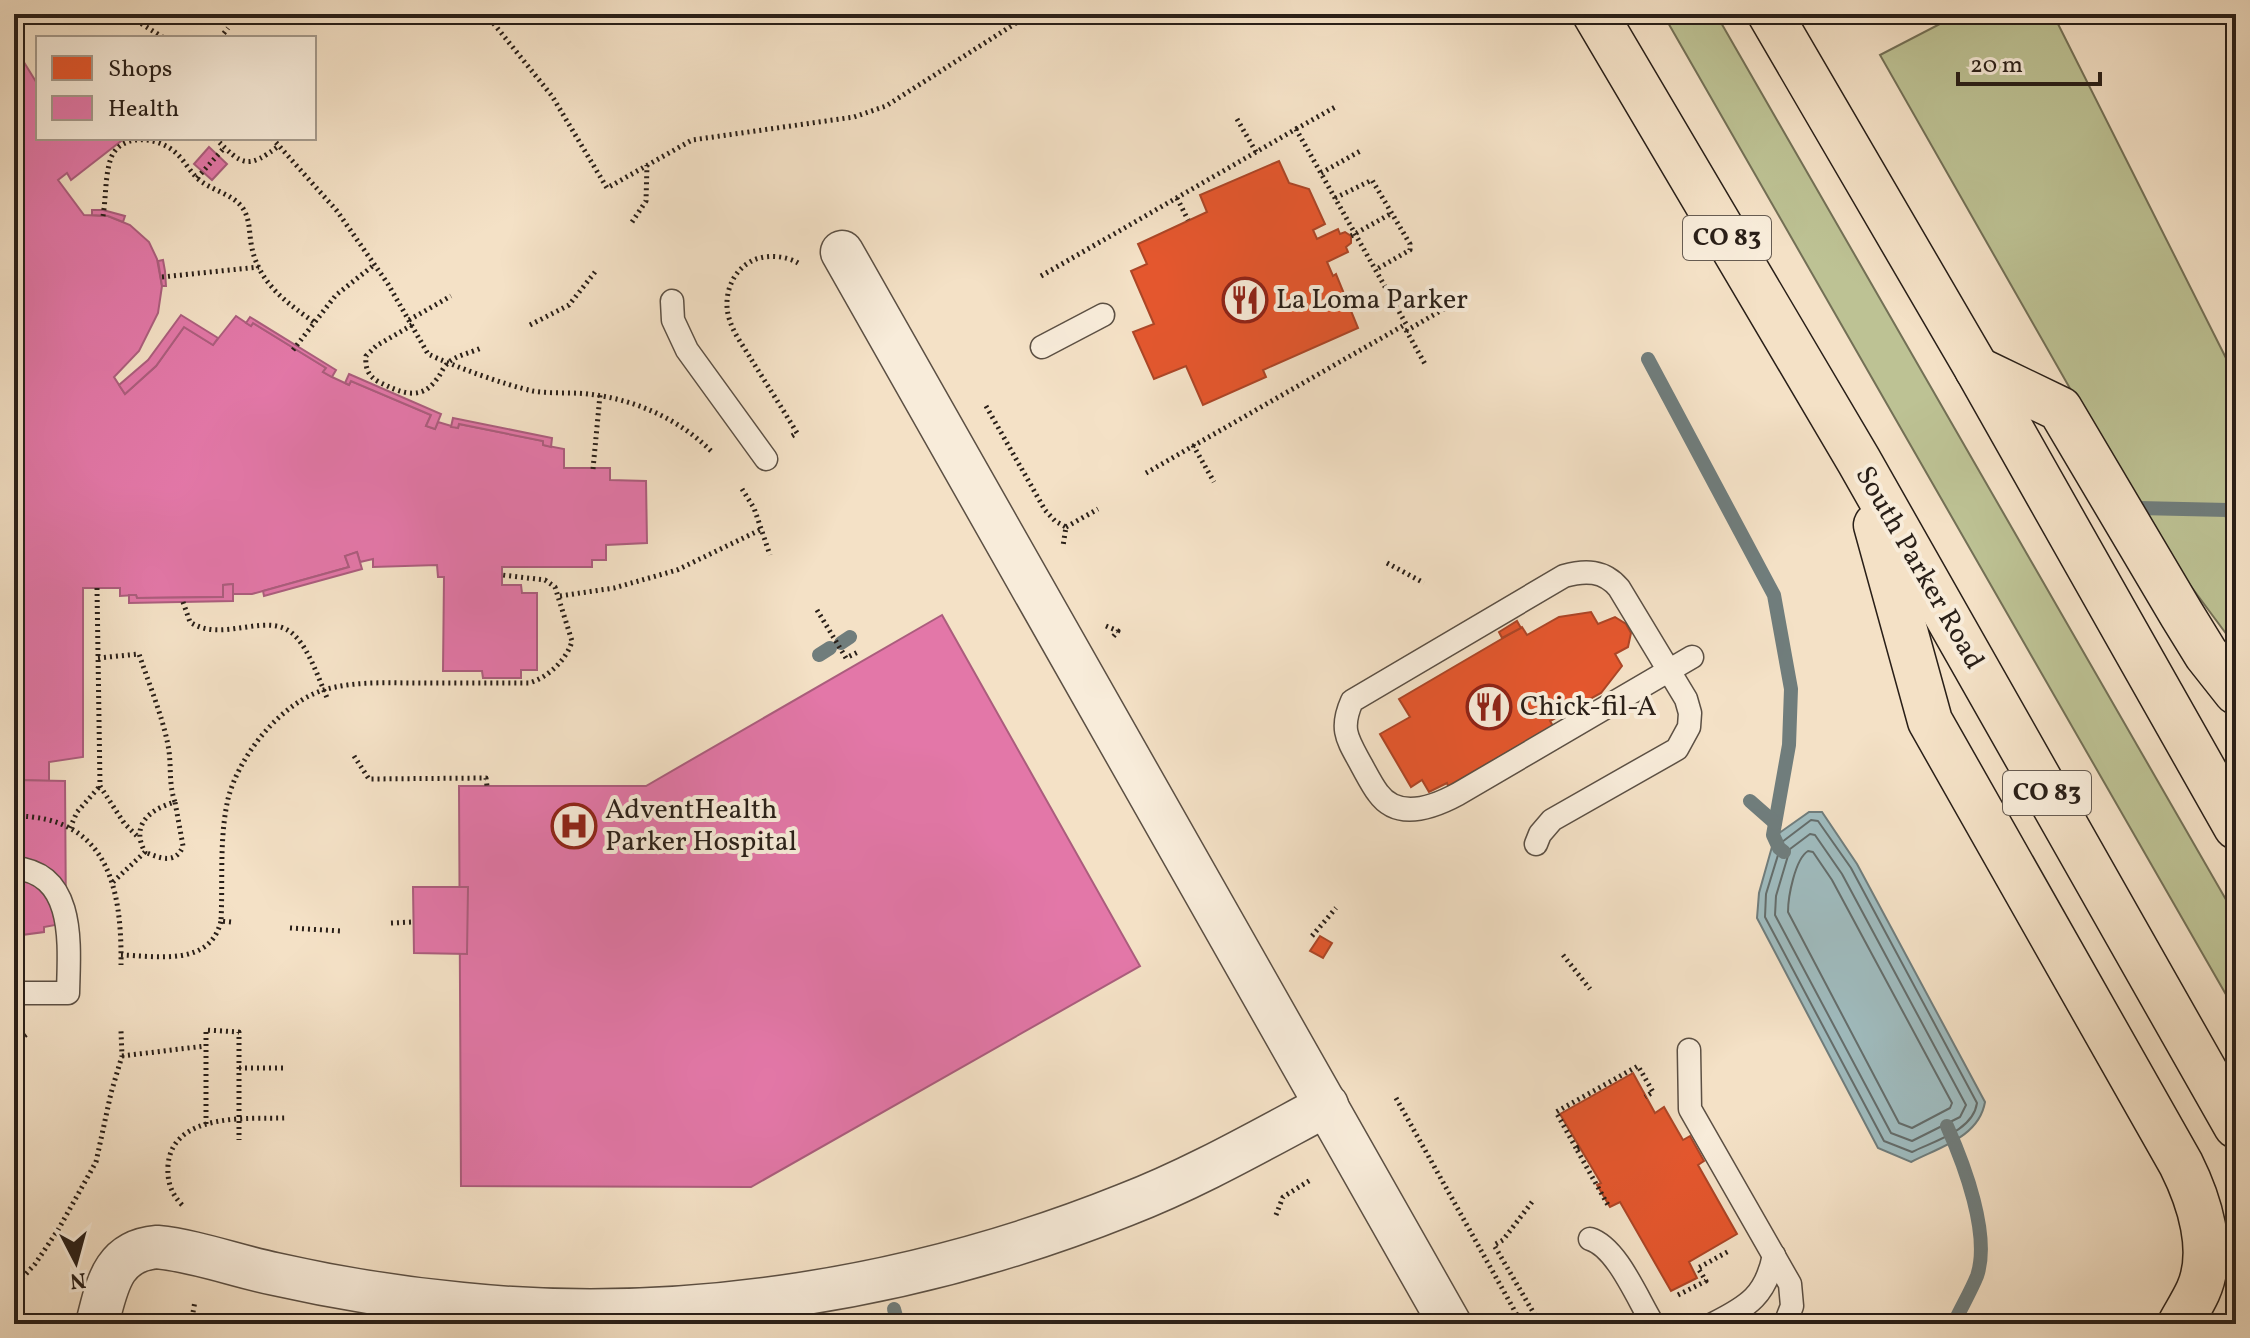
<svg xmlns="http://www.w3.org/2000/svg" width="2250" height="1338" viewBox="0 0 2250 1338" font-family="Vollkorn,serif">
	<rect width="100%" height="100%" fill="#f4e1c6"/>
	<filter id="stains"><feTurbulence type="fractalNoise" baseFrequency=".0025" numOctaves="4"/><feColorMatrix values="0 0 0 0 .2 0 0 0 0 .09 0 0 0 0 .02 0 0 0 .5 -.17"/></filter>
	<radialGradient id="worn" r=".72"><stop offset=".6" stop-color="#630" stop-opacity="0"/><stop offset="1" stop-color="#630" stop-opacity=".3"/></radialGradient>
	<g fill="#bdc294" stroke="#737056" stroke-width="2">
		<path d="M1663,14H1716L2236,917V1012Z"/>
		<path d="M1959,14H2053L2236,378V647L2181,573L2121,478L1880,55Z"/>
	</g>
	<path fill="#9fbbbe" stroke="#707d7c" stroke-width="2" d="M1809,812H1822L1857,864L1985,1102C1979,1137 1940,1147 1911,1162L1878,1148L1757,918L1759,893L1775,836Z"/>
	<g fill="#e4572e" stroke="#ac4627" stroke-width="2">
		<path d="M1279,161L1289,183L1309,189L1325,224L1313,230L1317,239L1338,229L1340,234L1345,232L1351,236V243L1346,247L1348,252L1327,262L1333,276L1336,274L1358,328L1263,370L1266,377L1203,405L1186,366L1154,379L1133,332L1154,324L1131,271L1147,264L1138,244L1207,212L1200,195Z"/>
		<path d="M1591,612L1598,624L1615,617L1626,624L1631,633L1628,647L1615,654L1622,666L1601,693L1550,721L1553,726L1448,786L1447,783L1429,792L1422,780L1411,787L1380,734L1410,717L1399,699L1522,627L1527,635L1559,617Z"/>
		<path d="M1517,621L1521,628L1502,638L1499,632Z"/>
		<path d="M1320,936L1332,943L1323,958L1310,951Z"/>
		<path d="M1633,1073L1655,1113L1664,1107L1683,1140L1690,1136L1704,1161L1698,1165L1737,1234L1689,1262L1697,1278L1671,1291L1620,1202L1610,1207L1597,1185L1601,1183L1560,1114Z"/>
	</g>
	<g fill="#e377a8" stroke="#ab5d7d" stroke-width="2">
		<path d="M14,46L38,85V138H125L71,180L67,173L58,180L84,215L108,216L130,225L149,242L157,259L162,286L158,313L139,351L114,377L125,394L156,366L184,327L213,345L236,316L251,326L253,323L326,368L323,372L332,377L349,385L351,381L431,415L426,426L435,429L438,422L458,428L459,424L543,441V445L564,449V468H610V480L646,481L647,543L606,545V560H592V567H502V585H521L522,593H537V670H521V678H483L482,671H443L444,577H438L437,565L373,567V559L360,562L357,552L345,556L349,567L252,594H233V584L223,585V597L137,598L136,595L120,596V588H83V757L49,762V781L14,780Z"/>
		<path d="M209,147L227,164L212,180L194,164Z"/>
		<path d="M92,210H103L125,216L123,222L108,216L92,215Z"/>
		<path d="M163,260L165,271L166,286H162L158,261Z"/>
		<path d="M181,315L218,338L213,345L184,327L156,366L125,394L119,385L148,360Z"/>
		<path d="M250,317L336,370L332,377L323,372L326,368L253,323L251,326L246,323Z"/>
		<path d="M349,374L441,414L435,429L426,426L431,415L351,381L349,385L345,383Z"/>
		<path d="M453,418L552,438L551,447L543,445V441L459,424L458,428L451,427Z"/>
		<path d="M357,552L362,569L264,596L263,591L349,567L345,556Z"/>
		<path d="M233,584V601L129,603V595H136L137,598L223,597V585Z"/>
		<path d="M942,615L1140,966L751,1187L461,1186L459,786H646Z"/>
		<path d="M14,780L65,781L66,923L44,927V932L14,936Z"/>
		<path d="M413,887H468L467,954L414,953Z"/>
	</g>
	<g fill="none" stroke-linecap="round" stroke-linejoin="round">
		<g stroke="#646d6b" stroke-width="2">
			<path d="M1811,820L1818,821L1851,868L1977,1103C1973,1131 1934,1141 1912,1152L1884,1141L1765,917L1766,894L1782,842Z"/>
			<path d="M1810,834L1815,835L1842,874L1966,1105L1960,1117L1912,1141L1891,1133L1775,915L1776,896L1790,849Z"/>
			<path d="M1808,851L1813,852L1832,880L1952,1103L1950,1108L1912,1128L1899,1123L1788,912C1788,897 1795,859 1808,851Z"/>
		</g>
		<g stroke="#707d7c" stroke-width="14">
			<path d="M1648,359L1774,595L1791,689L1789,745L1773,835L1779,848L1784,852"/>
			<path d="M2138,508L2228,510L2236,521"/>
			<path d="M841,643L850,637"/>
			<path d="M819,655L830,648"/>
			<path d="M1750,801L1775,823"/>
			<path d="M1947,1126C1964,1164 1991,1235 1977,1276C1971,1291 1962,1306 1955,1321"/>
			<path d="M894,1309L898,1324"/>
		</g>
		<g stroke="#5c5044" stroke-width="25">
			<g id="service">
				<path d="M672,301L673,320L687,350L766,459"/>
				<path d="M1042,347L1103,315"/>
				<path d="M1536,844L1540,834L1552,820L1677,749L1689,727L1690,713L1686,699L1619,588C1604,570 1585,570 1564,576L1352,701C1339,730 1348,740 1362,766C1367,775 1372,785 1378,793C1398,821 1434,807 1458,794C1536,748 1614,702 1692,657"/>
				<path d="M14,868C77,873 69,947 68,993H14"/>
				<path d="M1689,1050L1690,1109L1790,1284L1792,1306L1785,1324"/>
				<path d="M1590,1239C1617,1247 1638,1300 1653,1324"/>
				<path d="M1713,1324C1749,1306 1766,1295 1774,1255"/>
			</g>
		</g>
		<g stroke="#5c5044" stroke-width="45">
			<g id="minor">
				<path d="M842,252L1450,1324"/>
				<path d="M97,1324C107,1287 111,1251 157,1247C197,1251 236,1266 275,1274C337,1288 399,1298 462,1304C684,1327 918,1288 1125,1205C1195,1178 1261,1140 1327,1105"/>
			</g>
		</g>
		<g stroke="#291f18" stroke-width="47">
			<g id="trunk">
				<path d="M1595,14L1859,461L2236,1126"/>
				<path d="M1770,14L1977,369L2236,827"/>
				<path d="M1876,525L1930,721L2181,1164C2199,1200 2216,1251 2198,1291C2193,1302 2186,1313 2180,1324"/>
			</g>
		</g>
		<g stroke="#291f18" stroke-width="47">
			<path id="motorway" d="M1977,369L2060,409L2182,615L2206,654L2236,692"/>
		</g>
		<g stroke="#291f18" stroke-width="5" stroke-dasharray="2 4" stroke-linecap="butt">
			<path d="M126,14L164,38"/>
			<path d="M486,14L552,96L607,188L692,140L854,117L886,106L1030,14"/>
			<path d="M220,38L228,28"/>
			<path d="M1237,119L1256,152"/>
			<path d="M1296,129L1337,106"/>
			<path d="M215,138C243,166 247,170 280,145"/>
			<path d="M272,138L337,211L388,284L428,354C453,366 505,385 533,391C551,394 569,392 588,394C634,399 680,419 713,453"/>
			<path d="M1321,173L1362,150"/>
			<path d="M197,178L225,147"/>
			<path d="M1177,198L1188,220"/>
			<path d="M1335,198L1372,180L1410,244V250L1375,270"/>
			<path d="M103,216C106,198 105,178 110,161C118,132 158,136 176,153C184,160 189,170 196,177C209,190 231,193 242,207C250,218 249,231 251,243C257,281 284,301 314,322"/>
			<path d="M632,222L646,201L647,165"/>
			<path d="M1351,236L1392,213"/>
			<path d="M1041,276L1296,129L1406,324L1146,473"/>
			<path d="M162,277L259,267"/>
			<path d="M409,320L451,296"/>
			<path d="M412,325L376,346L366,356C365,368 368,376 379,382C399,392 420,402 436,380C440,376 442,369 447,364C454,356 470,353 481,348"/>
			<path d="M530,325L569,305L595,272"/>
			<path d="M1406,330L1425,364"/>
			<path d="M1406,331L1449,306"/>
			<path d="M293,350L336,295L374,265"/>
			<path d="M986,406L1045,510L1055,521L1066,527L1063,546"/>
			<path d="M792,436L797,433C782,408 766,383 751,359C744,347 734,334 730,321C722,300 730,273 750,262C763,254 785,255 798,263"/>
			<path d="M1193,445L1214,482"/>
			<path d="M593,469L600,395"/>
			<path d="M742,489L754,508L770,555"/>
			<path d="M1066,527L1098,509"/>
			<path d="M1387,563L1424,583"/>
			<path d="M97,588L100,786L124,823L138,837"/>
			<path d="M560,596L614,588L677,570L762,529"/>
			<path d="M183,602L190,622C224,645 271,607 297,638C311,654 319,680 328,700"/>
			<path d="M817,610L846,658L858,652"/>
			<path d="M1106,626L1118,631L1112,638"/>
			<path d="M98,658L139,654C149,684 162,715 168,745C172,765 168,783 175,802"/>
			<path d="M354,756L369,779L486,778L487,786"/>
			<path d="M14,816C108,816 122,888 121,965"/>
			<path d="M70,828L77,812L100,786"/>
			<path d="M113,882L145,852C130,825 150,809 175,802L183,846C176,865 159,858 145,852"/>
			<path d="M231,922L221,921C223,881 219,839 228,799C239,755 282,701 327,689C357,681 388,683 418,683C455,683 492,683 529,683C547,678 567,660 572,641L555,587L545,580L502,575"/>
			<path d="M391,923L413,922"/>
			<path d="M290,928L341,931"/>
			<path d="M1312,936L1336,908"/>
			<path d="M121,955C157,956 210,967 221,921"/>
			<path d="M1563,955L1590,989"/>
			<path d="M14,1040H19L28,1033"/>
			<path d="M122,1056L205,1046"/>
			<path d="M239,1068H284"/>
			<path d="M1396,1098L1522,1324"/>
			<path d="M206,1124V1030L239,1032V1140"/>
			<path d="M1579,1147L1576,1148L1609,1207"/>
			<path d="M1576,1148L1556,1112L1638,1066L1653,1092L1645,1097"/>
			<path d="M1532,1202L1503,1240L1494,1245L1540,1324"/>
			<path d="M182,1205C171,1193 167,1182 168,1165C173,1112 248,1119 285,1118"/>
			<path d="M1276,1215L1283,1197L1312,1179"/>
			<path d="M14,1287L35,1264L58,1230L96,1162L111,1093L122,1056L121,1031"/>
			<path d="M1678,1295L1706,1281L1698,1268L1729,1251"/>
			<path d="M191,1324L195,1301"/>
			<path d="M1267,1324L1269,1319"/>
		</g>
		<use href="#service" stroke="#f8ecda" stroke-width="22"/>
		<use href="#minor" stroke="#f8ecda" stroke-width="42"/>
		<use href="#trunk" stroke="#f4e1c6" stroke-width="44"/>
		<use href="#motorway" stroke="#f4e1c6" stroke-width="44"/>
	</g>
	<defs>
		<g id="restaurant-ring" transform="scale(2.3)"><circle r="9.5" fill="#f8ecda" stroke="#8f2418" stroke-width="1.5"/><path d="M-5-6h1v4h1v-4h1v4h1v-4h1v5L-1.5 .5V6h-2V.5L-5-1ZM5-6V6H3V1.5H1.5Q1.5-4 5-6Z" fill="#8f2418"/></g>
		<g id="hospital-ring" transform="scale(2.3)"><circle r="9.5" fill="#f8ecda" stroke="#8f2418" stroke-width="1.5"/><path d="M-5-5h3v3.5h4V-5h3V5h-3V1.5h-4V5h-3Z" fill="#8f2418"/></g>
	</defs>
	<g fill-rule="evenodd">
		<use href="#restaurant-ring" x="1245" y="300"/>
		<use href="#restaurant-ring" x="1489" y="707"/>
		<use href="#hospital-ring" x="574" y="826"/>
	</g>
	<g text-anchor="middle" dominant-baseline="central" stroke-width="8" stroke-linejoin="round" paint-order="stroke">
		<g fill="#f8ecda" stroke="#675c52" stroke-width="2">
			<rect x="1683" y="216" width="88" height="44" rx="6"/>
			<rect x="2003" y="771" width="88" height="44" rx="6"/>
		</g>
		<g font-size="26" font-weight="bold" fill="#291f18">
			<text x="1727" y="238">CO 83</text>
			<text x="2047" y="793">CO 83</text>
		</g>
		<g font-size="28" fill="#291f18" stroke="#f8ecda" text-anchor="start">
			<text x="1276" y="300">La Loma Parker</text>
			<text x="1520" y="707">Chick-fil-A</text>
			<text x="605" y="810">AdventHealth<tspan x="605" dy="32">Parker Hospital</tspan></text>
		</g>
		<g font-size="28" fill="#291f18" stroke="#f8ecda">
			<text transform="translate(1919 568) rotate(60)">South Parker Road</text>
		</g>
	</g>
	<rect width="2250" height="1338" fill="none" stroke="#f4e1c6" stroke-width="48"/>
	<rect x="16" y="16" width="2218" height="1306" fill="none" stroke="#291f18" stroke-width="4"/>
	<rect x="24" y="24" width="2202" height="1290" fill="none" stroke="#291f18" stroke-width="2"/>
	<rect x="36" y="36" width="280" height="104" fill="#f8ecda" stroke="#a59a8c" stroke-width="2"/>
	<rect x="52" y="56" width="40" height="24" fill="#e4572e" stroke="#a59a8c" stroke-width="2"/>
	<text x="108" y="76" font-size="24" fill="#291f18">Shops</text>
	<rect x="52" y="96" width="40" height="24" fill="#e377a8" stroke="#a59a8c" stroke-width="2"/>
	<text x="108" y="116" font-size="24" fill="#291f18">Health</text>
	<g transform="translate(76 1262) rotate(174)" stroke="#f8ecda" stroke-width="6" paint-order="stroke">
	<path d="M0-6L14 30L0 20L-14 30Z" fill="#291f18"/>
	<text y="-12" font-size="22" font-weight="bold" text-anchor="middle" fill="#291f18">N</text>
	</g>
	<path d="M1958 72v12h142v-12" fill="none" stroke="#291f18" stroke-width="4"/>
	<text x="1970" y="72" font-size="24" fill="#291f18" stroke="#f8ecda" stroke-width="6" paint-order="stroke">20 m</text>
	<rect width="100%" height="100%" filter="url(#stains)"/>
	<rect width="100%" height="100%" fill="url(#worn)"/>
</svg>
